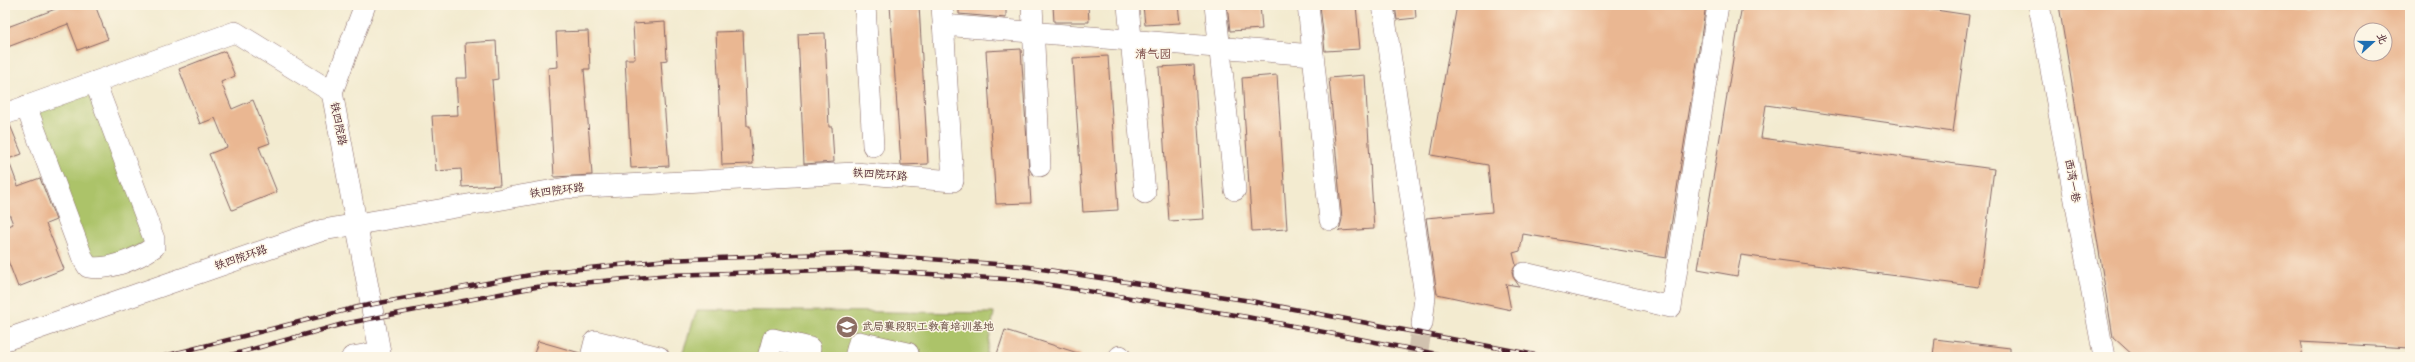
<svg xmlns="http://www.w3.org/2000/svg" width="2415" height="362" viewBox="0 0 2415 362" font-family="Kalam,'LXGW WenKai TC',sans-serif">
	<rect width="100%" height="100%" fill="#fcf5e5"/>
	<filter id="ink" filterUnits="userSpaceOnUse"><feTurbulence type="fractalNoise" baseFrequency=".025" numOctaves="2"/><feDisplacementMap in="SourceGraphic" scale="8" xChannelSelector="R" yChannelSelector="G"/><feConvolveMatrix kernelMatrix="1 2 1 2 8 2 1 2 1" color-interpolation-filters="sRGB"/></filter>
	<filter id="wash" filterUnits="userSpaceOnUse"><feTurbulence type="fractalNoise" baseFrequency=".012" numOctaves="4" result="noise"/><feDisplacementMap in="SourceGraphic" scale="16" xChannelSelector="R" yChannelSelector="G"/><feGaussianBlur stdDeviation="0.9" result="paint"/><feColorMatrix in="noise" values="0 0 0 0 0 0 0 0 0 0 0 0 0 0 0 0 0 1.4 0 .05"/><feComposite in="paint" operator="in"/></filter>
	<g filter="url(#wash)">
		<rect width="100%" height="100%" fill="#f3ebd0"/>
		<g fill="#acc369" stroke="#7b714a">
			<path d="M85,85L154,239L88,267L26,106Z"/>
			<path d="M697,310L994,313L986,357H681Z"/>
		</g>
		<g id="blocks">
			<g fill="#eab792" fill-rule="evenodd">
				<path d="M66,5H95L108,39L78,50L68,24L5,48V28Z"/>
				<path d="M890,5H919L928,164L901,165Z"/>
				<path d="M959,5H1006V18L959,14Z"/>
				<path d="M1053,5H1088L1089,22H1054Z"/>
				<path d="M1143,5H1178L1180,23L1145,25Z"/>
				<path d="M1227,5H1260L1262,29L1230,31Z"/>
				<path d="M1320,5H1356L1360,49L1325,51Z"/>
				<path d="M1395,5H1415L1416,18L1397,20Z"/>
				<path d="M1457,5H1706L1666,258L1523,234L1520,251L1513,253L1516,265L1512,271L1513,277L1519,286L1506,284L1511,310L1437,294L1426,218L1492,212L1488,165L1431,155Z"/>
				<path d="M1742,5H1902L1969,15L1953,132L1766,105L1761,138L1994,169L1979,287L1741,255L1737,276L1698,269Z"/>
				<path d="M2059,5H2410V348L2300,342L2303,357H2135L2113,337ZM2361,30H2385V54H2361Z"/>
				<path d="M665,22L667,60L661,61L669,166L631,168L625,59H635L633,24Z"/>
				<path d="M588,31L590,69H584L592,175L554,177L548,68L558,67L556,32Z"/>
				<path d="M743,31L747,126H750L753,164L722,165L716,32Z"/>
				<path d="M825,33L829,127H832L834,162L804,164L798,34Z"/>
				<path d="M496,41L498,79L492,80L500,185L462,187L461,169L436,171L432,116L458,115L456,78H467L465,43Z"/>
				<path d="M1021,49L1031,203L996,204L986,51Z"/>
				<path d="M225,51L235,76L221,82L232,109L253,100L270,143L259,147L277,192L232,210L209,154L227,147L215,118L200,124L179,69Z"/>
				<path d="M1108,56L1118,210L1083,212L1073,58Z"/>
				<path d="M1194,65L1204,219L1169,221L1159,67Z"/>
				<path d="M1277,75L1287,229L1252,231L1242,78Z"/>
				<path d="M1365,75L1374,229L1339,231L1342,219L1329,78Z"/>
				<path d="M10,125L22,154L8,159L18,186L40,178L56,220L46,224L64,269L18,287L5,253V228L13,224L5,203V126Z"/>
				<path d="M1005,330L1081,354L1080,357H996Z"/>
				<path d="M1935,339L2010,348V357H1933Z"/>
				<path d="M538,341L580,353L579,357H533Z"/>
			</g>
		</g>
	</g>
	<g filter="url(#ink)">
		<use href="#blocks" fill-opacity="0" stroke="#856665" stroke-width="1"/>
		<g fill="none" stroke-linecap="round" stroke-linejoin="round">
			<path stroke="#d1c2af" stroke-width="21" stroke-dasharray="21 10" stroke-linecap="butt" d="M1417,357L1422,324"/>
			<g stroke="#856665" stroke-width="22">
				<g id="minor">
					<path d="M865,5L873,146"/>
					<path d="M1032,5L1040,166"/>
					<path d="M1128,5L1145,193"/>
					<path d="M1215,5L1235,190"/>
					<path d="M1308,5L1330,220"/>
					<path d="M1383,5L1425,296L1422,324"/>
					<path d="M2039,5L2104,357"/>
					<path d="M943,25L1313,55"/>
					<path d="M26,106L83,259L88,267C108,271 137,259 154,247V239L95,82"/>
					<path d="M5,114L235,32L332,92"/>
					<path d="M1524,273L1671,307L1718,5"/>
					<path d="M5,340L323,230L566,188L855,173L953,181L942,5"/>
					<path d="M352,357L380,352L332,92L365,5"/>
					<path d="M591,357L595,341L659,357"/>
					<path d="M768,357L773,339L810,348L808,357"/>
					<path d="M855,357L859,342L908,353L907,357"/>
					<path d="M1119,357L1120,356"/>
				</g>
			</g>
			<use href="#minor" stroke="#fff" stroke-width="21"/>
			<g stroke="#4a1f2b" stroke-width="4.5">
				<g id="rail">
					<path d="M161,357L358,307L541,273L667,260L851,253L1022,266L1251,301L1546,357"/>
					<path d="M224,357L343,324L536,287L670,275L854,269L1020,280L1247,317L1452,357"/>
				</g>
			</g>
			<use href="#rail" stroke="#fcf5e5" stroke-width="3" stroke-dasharray="9" stroke-linecap="butt"/>
		</g>
	</g>
	<defs>
		<g id="university-disc" transform="scale(1.15)"><circle r="9.5" fill="#8d6e63" stroke="#fcf5e5"/><path d="M0-5L7-2L0 1L-7-2ZM-4 1L0 2.5L4 1V4Q0 6-4 4Z" fill="#fff"/></g>
	</defs>
	<g fill-rule="evenodd">
		<use href="#university-disc" x="847" y="327"/>
	</g>
	<g text-anchor="middle" dominant-baseline="central" stroke-width="3" stroke-linejoin="round" paint-order="stroke">
		<g font-size="11" fill="#4a1f2b" stroke="#fcf5e5">
			<text transform="translate(338 124) rotate(79)">铁四院路</text>
			<text transform="translate(880 175) rotate(4)">铁四院环路</text>
			<text transform="translate(2072 181) rotate(80)">西湾一巷</text>
			<text transform="translate(557 191) rotate(-7)">铁四院环路</text>
			<text transform="translate(241 258) rotate(-19)">铁四院环路</text>
		</g>
		<g font-size="11" font-weight="bold" fill="#785e54" stroke="#fcf5e5" text-anchor="start">
			<text x="862" y="327">武局襄段职工教育培训基地</text>
		</g>
		<g font-size="12" font-weight="bold" fill="#82544f" stroke="#fcf5e5">
			<text x="1153" y="54">清气园</text>
		</g>
	</g>
	<rect width="2415" height="362" fill="none" stroke="#fcf5e5" stroke-width="20"/>
	<g transform="translate(2373 42) rotate(69)"><circle r="19" fill="#fcf5e5" stroke="#b59f9b"/>
	<path d="M0-3L7 15L0 10L-7 15Z" fill="#1f6fb2"/>
	<text y="-6" font-size="11" font-weight="bold" text-anchor="middle" fill="#4a1f2b">北</text>
	</g>
</svg>
